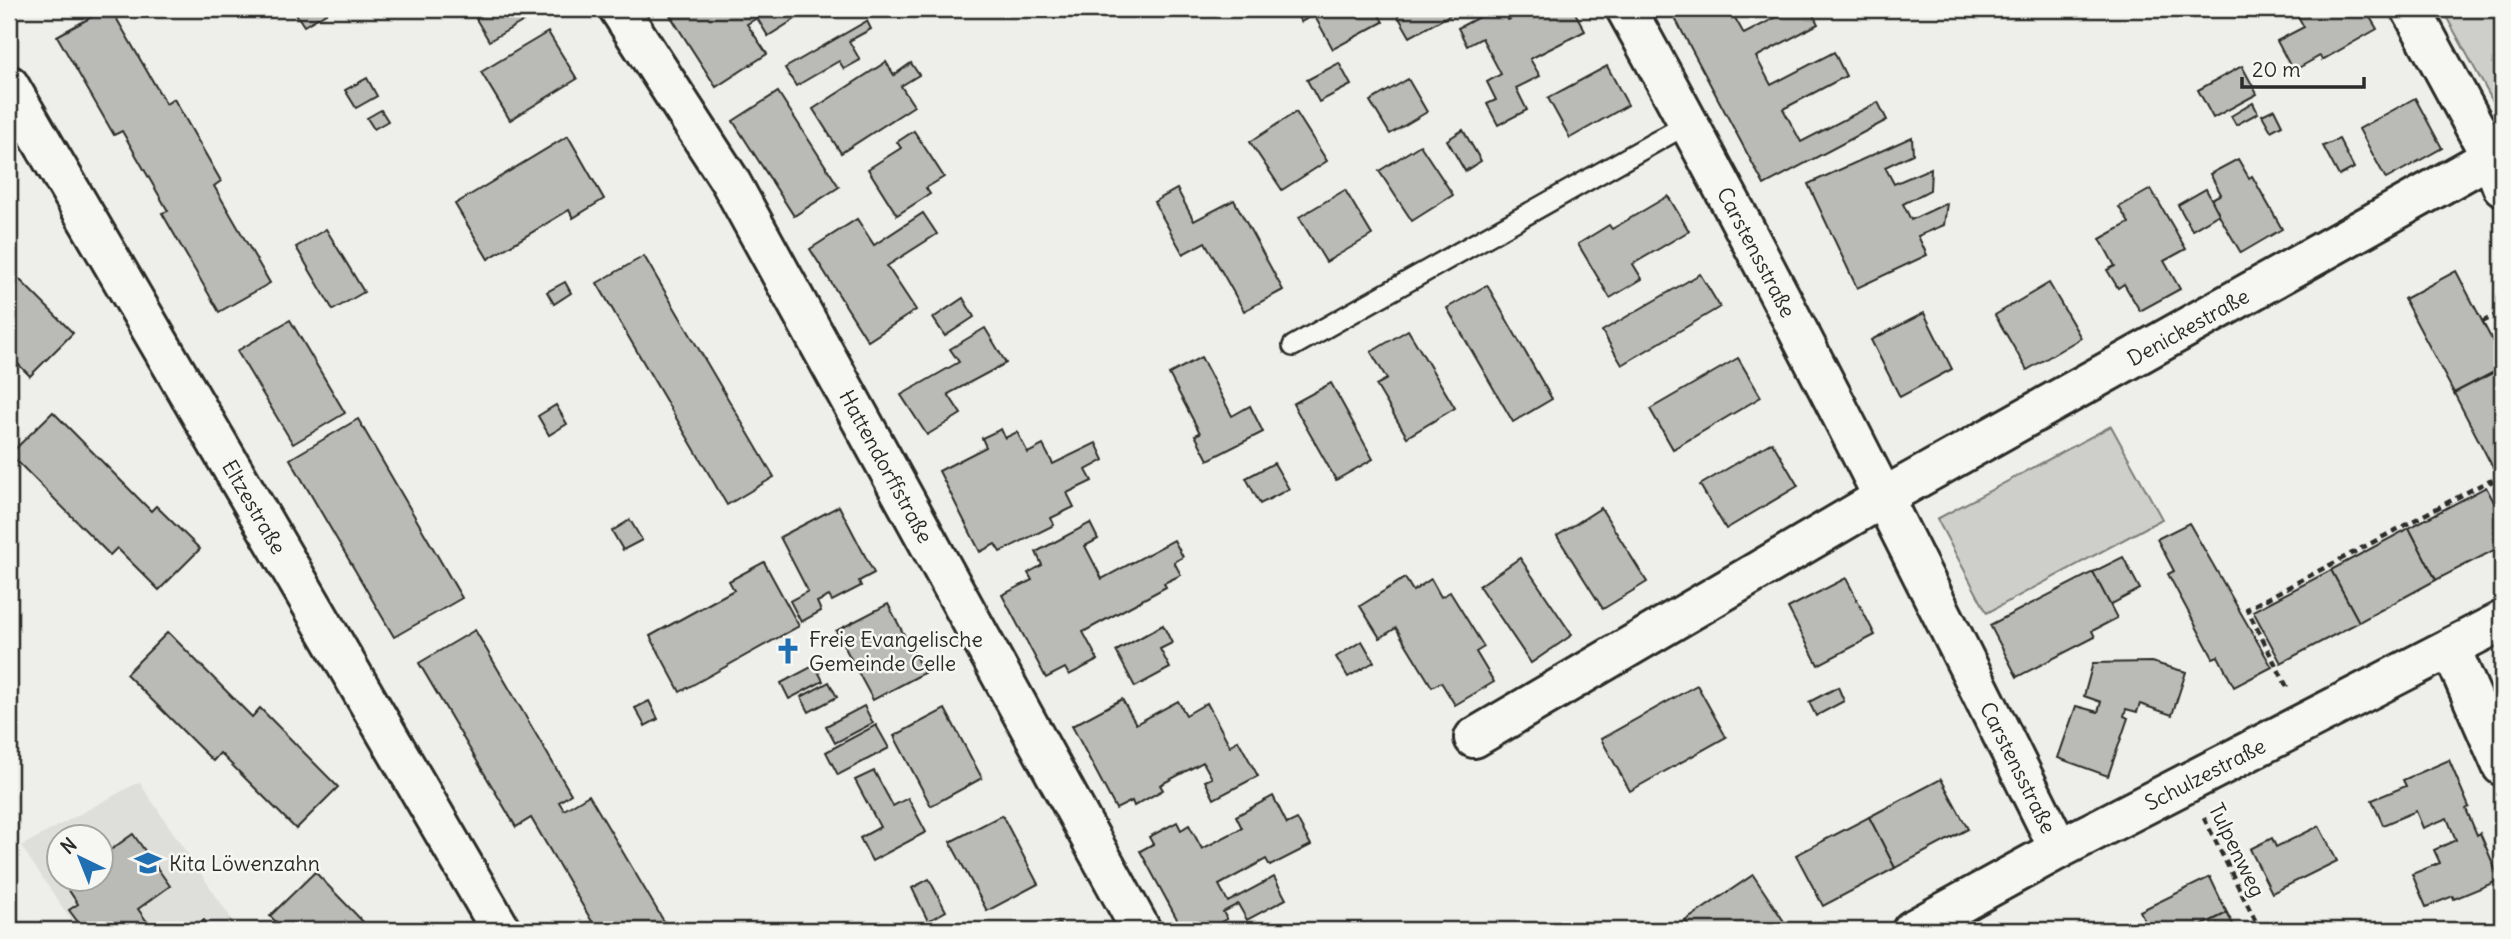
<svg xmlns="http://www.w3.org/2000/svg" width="2511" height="939" viewBox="0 0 2511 939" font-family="Delius,sans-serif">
	<rect width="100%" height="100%" fill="#eeeeea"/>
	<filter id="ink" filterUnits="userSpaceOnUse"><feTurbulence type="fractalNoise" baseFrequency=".0143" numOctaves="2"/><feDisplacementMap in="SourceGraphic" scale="14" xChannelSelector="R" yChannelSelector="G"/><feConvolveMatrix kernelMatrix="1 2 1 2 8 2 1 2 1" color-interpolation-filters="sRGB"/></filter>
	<g filter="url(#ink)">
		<path fill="#dededb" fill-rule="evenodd" d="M139,782L239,930H78L21,846ZM60,838H102V880H60Z"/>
		<g fill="#cececa" stroke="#7c7c7a" stroke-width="2">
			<path d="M2442,9H2502V118Z"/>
			<path d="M2111,426L2162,519L1987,613L1937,519Z"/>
		</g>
		<g fill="#babab7" stroke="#2b2b2b" stroke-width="2">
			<path d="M106,9H111L166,104L174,99L221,181L214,186L270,283L219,312L162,213L168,211L122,131L114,135L57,36Z"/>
			<path d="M300,9H330L331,10L304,26L295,12Z"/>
			<path d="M494,9H517L524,21L489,41L476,19Z"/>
			<path d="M666,9H811L768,36L757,18L747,24L767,54L716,87Z"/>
			<path d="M1293,9H1376L1383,22L1333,49L1314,15L1301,22Z"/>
			<path d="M1394,9H1461L1410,37Z"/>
			<path d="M1494,9H1502L1508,20L1531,9H1573L1585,31L1530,59L1540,76L1516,88L1527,110L1498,125L1487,104L1496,100L1487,82L1501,74L1482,38L1467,46L1458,28Z"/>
			<path d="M1670,9H1730L1744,34L1792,9H1810L1818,24L1756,57L1771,85L1834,52L1846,76L1783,109L1801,142L1878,102L1887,120L1764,185Z"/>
			<path d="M2299,9H2365L2377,29L2322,60L2320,56L2293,71L2277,41L2304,27L2295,11Z"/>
			<path d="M867,21L871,29L849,41L860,60L844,69L839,61L796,86L785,68Z"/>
			<path d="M548,32L577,79L510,120L481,72Z"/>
			<path d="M886,62L894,75L911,63L919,75L901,86L914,106L841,153L813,109Z"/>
			<path d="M1339,63L1351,85L1319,102L1307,80Z"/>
			<path d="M1607,66L1628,105L1570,138L1548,98Z"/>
			<path d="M2242,66L2257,94L2213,118L2198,90Z"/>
			<path d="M367,78L377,96L356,108L345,90Z"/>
			<path d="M1408,79L1427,112L1390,134L1370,101Z"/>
			<path d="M778,92L839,187L794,216L733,121Z"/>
			<path d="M2415,98L2442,148L2386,179L2359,129Z"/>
			<path d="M2253,103L2258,113L2236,125L2231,116Z"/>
			<path d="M2274,109L2282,125L2271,131L2262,115Z"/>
			<path d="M381,110L388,121L374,129L367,118Z"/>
			<path d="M1296,112L1327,161L1282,190L1250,142Z"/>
			<path d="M1463,130L1481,161L1465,171L1447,140Z"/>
			<path d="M914,131L944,177L926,188L930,194L897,215L868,169L901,148L897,142Z"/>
			<path d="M568,136L604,199L573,218L569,210L488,259L455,204Z"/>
			<path d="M1912,137L1913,154L1885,167L1894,184L1931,168L1930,190L1903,204L1911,220L1947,203L1944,225L1918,236L1927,255L1857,288L1808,184Z"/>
			<path d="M2339,139L2354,168L2339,176L2323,146Z"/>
			<path d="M1420,145L1453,195L1412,221L1379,171Z"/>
			<path d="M2238,159L2249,178L2252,176L2282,229L2241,253L2210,200L2221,194L2210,174Z"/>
			<path d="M1177,189L1194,221L1234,200L1283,290L1244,311L1205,242L1183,254L1154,202Z"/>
			<path d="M2151,189L2186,249L2164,261L2180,289L2140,311L2124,284L2118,288L2107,270L2115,266L2100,239L2129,223L2119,207Z"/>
			<path d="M2206,189L2219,214L2192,230L2178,205Z"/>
			<path d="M1345,190L1372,235L1326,262L1299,217Z"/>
			<path d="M1668,196L1689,231L1633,264L1642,279L1610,298L1578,244L1609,225L1612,229Z"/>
			<path d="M923,213L937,234L887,266L916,310L868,341L810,249L857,219L874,245Z"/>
			<path d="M326,229L364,292L333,310L296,247Z"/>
			<path d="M644,256L774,477L727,505L597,283Z"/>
			<path d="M9,269L73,333L30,376L9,355Z"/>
			<path d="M2456,271L2502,359V368L2454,393L2404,299Z"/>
			<path d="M1700,274L1720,307L1622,365L1602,331Z"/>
			<path d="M565,282L571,293L554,304L547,292Z"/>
			<path d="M2049,283L2081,338L2027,370L1995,315Z"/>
			<path d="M1487,285L1552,399L1513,422L1447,308Z"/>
			<path d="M963,298L974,317L945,336L933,318Z"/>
			<path d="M1924,313L1952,369L1900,397L1871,340Z"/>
			<path d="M290,320L345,413L293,444L237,351Z"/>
			<path d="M985,328L1006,363L948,394L961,414L927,435L901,395L959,362L950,349Z"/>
			<path d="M1408,330L1455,408L1407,437L1376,385L1387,379L1371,352Z"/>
			<path d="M1201,357L1232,416L1250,406L1263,432L1208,460L1195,435L1200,433L1169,374Z"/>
			<path d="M1738,358L1761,397L1673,449L1650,409Z"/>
			<path d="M2502,368V485L2454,393Z"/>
			<path d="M1331,383L1373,459L1336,480L1293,404Z"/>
			<path d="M556,405L567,424L549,435L538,416Z"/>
			<path d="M53,412L151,511L156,506L200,549L159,590L117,548L110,555L10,454Z"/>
			<path d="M358,419L462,598L394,637L290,459Z"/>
			<path d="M1001,429L1005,438L1017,432L1028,453L1043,445L1053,464L1096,443L1104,460L1086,470L1092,481L1067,493L1074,507L1051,518L1054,525L1000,552L995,544L980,552L939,471L986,447L982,438Z"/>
			<path d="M1772,442L1798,486L1726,529L1700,485Z"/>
			<path d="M1274,463L1289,489L1260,504L1246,478Z"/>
			<path d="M2486,487L2502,517V546L2436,580L2409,528Z"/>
			<path d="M839,506L874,573L859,581L861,586L832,601L829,596L817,602L821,611L801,622L790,601L808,591L780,537Z"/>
			<path d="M1601,508L1647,582L1603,609L1557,536Z"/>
			<path d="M630,520L642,540L623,550L612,531Z"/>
			<path d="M1090,523L1098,539L1085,546L1102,579L1174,540L1183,557L1174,562L1181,575L1164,583L1166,587L1083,632L1098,660L1069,675L1065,668L1046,678L1002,595L1032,580L1028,573L1042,565L1036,552Z"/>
			<path d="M2189,523L2272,667L2234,687L2218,656L2213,658L2168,574L2174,571L2157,539Z"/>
			<path d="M2409,528L2436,580L2359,622L2331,570Z"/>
			<path d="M2123,557L2140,589L2110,605L2093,572Z"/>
			<path d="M1520,558L1572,635L1531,663L1479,586Z"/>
			<path d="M764,562L799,626L680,692L650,636L734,590L729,581Z"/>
			<path d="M2331,570L2359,622L2281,663L2253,611Z"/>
			<path d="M2093,572L2117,618L2092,631L2095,637L2017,677L1990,625Z"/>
			<path d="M1405,578L1413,591L1431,579L1441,597L1450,592L1484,647L1476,652L1494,682L1455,705L1441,682L1432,687L1396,628L1380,638L1360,606Z"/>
			<path d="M1846,578L1875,635L1818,665L1788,608Z"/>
			<path d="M888,604L924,673L873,700L836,631Z"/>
			<path d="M1163,625L1172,643L1160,649L1170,668L1135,687L1116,651Z"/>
			<path d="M475,630L571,794L559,802L564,810L589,795L669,930H597L531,818L516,827L419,663Z"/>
			<path d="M168,632L252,717L260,708L338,787L296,829L220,753L213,761L126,674Z"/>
			<path d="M1362,641L1374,662L1348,677L1336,657Z"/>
			<path d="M2151,662L2186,672L2172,715L2140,704L2137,712L2126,709L2124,716L2128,718L2108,776L2058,758L2076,706L2098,712L2101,702L2084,696L2093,663Z"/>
			<path d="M815,665L823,681L789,699L781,683Z"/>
			<path d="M829,682L837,697L809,712L801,697Z"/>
			<path d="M1697,685L1726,737L1630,791L1601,739Z"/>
			<path d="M1838,687L1844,701L1816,716L1809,702Z"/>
			<path d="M1122,699L1136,724L1178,701L1186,715L1207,703L1230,746L1238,740L1258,776L1214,799L1205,781L1212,778L1203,762L1160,785L1163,790L1134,806L1132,801L1116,809L1072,726Z"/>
			<path d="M649,701L658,719L645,726L635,708Z"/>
			<path d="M864,706L873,723L835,743L826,726Z"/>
			<path d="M945,709L982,778L931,806L894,736Z"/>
			<path d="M876,725L889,748L838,775L826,752Z"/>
			<path d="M2449,760L2469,807L2466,809L2477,835L2480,833L2500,880L2454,899L2453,896L2426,907L2412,874L2440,863L2434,850L2456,840L2447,818L2423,828L2416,811L2383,825L2372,800L2406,786L2403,780Z"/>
			<path d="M874,771L893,806L908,798L926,832L872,861L860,838L880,827L855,780Z"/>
			<path d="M1941,779L1968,829L1895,868L1869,817Z"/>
			<path d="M1273,796L1287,824L1297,819L1311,845L1270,866L1266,859L1219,885L1228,902L1274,877L1286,899L1247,920L1238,904L1223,912L1227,919L1206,930H1198L1196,926L1183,930L1140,851L1153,844L1149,837L1177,822L1181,830L1189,825L1202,849L1242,828L1236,816Z"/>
			<path d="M1002,815L1038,884L987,911L950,842Z"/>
			<path d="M1869,817L1895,868L1823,906L1796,855Z"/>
			<path d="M2319,826L2337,861L2272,893L2250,849L2272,838L2276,847Z"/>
			<path d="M133,834L170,886L138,909L153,930H84L69,910L78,904L64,883L69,880H102V856Z"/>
			<path d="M315,872L371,930H284L270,916Z"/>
			<path d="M1753,875L1785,923L1774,930H1692L1685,921Z"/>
			<path d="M2210,877L2227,913L2193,930H2149L2140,911Z"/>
			<path d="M929,879L946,911L928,921L912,888Z"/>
			<path d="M2227,913L2236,930H2193Z"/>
			<path d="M204,920L211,930H189Z"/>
			<path d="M1685,921L1692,930H1672Z"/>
			<path d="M1059,923L1063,930H1045Z"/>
		</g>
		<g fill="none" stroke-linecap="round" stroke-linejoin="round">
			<g stroke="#2b2b2b" stroke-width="24">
				<path id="service" d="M1293,346L1689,123"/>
			</g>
			<g stroke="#2b2b2b" stroke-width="44">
				<g id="minor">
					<path id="s1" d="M619,9L730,181L1141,930"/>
					<path id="s2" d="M1626,9C1779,285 1919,567 2059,849"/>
					<path d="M2411,9L2491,157L2502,186"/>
					<path id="s3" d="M9,85L501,930"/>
					<path d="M2451,649L2502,766"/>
					<path id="s4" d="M1474,738L1884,497L2491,157"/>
					<path id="s5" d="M1912,930L2059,849L2502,621"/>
				</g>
			</g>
			<g stroke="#2b2b2b" stroke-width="4.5" stroke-dasharray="7 5" stroke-linecap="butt">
				<path d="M2482,322L2502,312"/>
				<path d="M2502,490L2497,492L2502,503"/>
				<path d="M2287,687L2247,609L2490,480L2497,492"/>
				<path d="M2204,818L2260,930"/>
			</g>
			<use href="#service" stroke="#f6f6f2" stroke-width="19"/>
			<use href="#minor" stroke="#f6f6f2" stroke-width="38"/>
		</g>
	</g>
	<defs>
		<g id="church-bare" transform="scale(2.1)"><path d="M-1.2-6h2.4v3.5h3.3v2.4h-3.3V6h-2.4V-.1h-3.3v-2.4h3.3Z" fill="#1f6fb2" stroke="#f6f6f2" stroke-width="2.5" paint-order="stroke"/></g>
		<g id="school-bare" transform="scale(2.1)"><path d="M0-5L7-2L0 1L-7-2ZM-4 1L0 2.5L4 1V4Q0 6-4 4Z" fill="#1f6fb2" stroke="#f6f6f2" stroke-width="2.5" paint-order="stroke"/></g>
	</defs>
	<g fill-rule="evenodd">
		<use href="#church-bare" x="788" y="651"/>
		<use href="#school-bare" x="148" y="863"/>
	</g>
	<g text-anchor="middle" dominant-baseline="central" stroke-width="5" stroke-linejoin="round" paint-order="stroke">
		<g font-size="21" fill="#2b2b2b" stroke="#f6f6f2">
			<text stroke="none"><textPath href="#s2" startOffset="276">Carstensstraße</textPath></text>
			<text stroke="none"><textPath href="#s4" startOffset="824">Denickestraße</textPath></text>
			<text stroke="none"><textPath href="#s1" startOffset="530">Hattendorffstraße</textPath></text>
			<text stroke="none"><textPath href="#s3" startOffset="488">Eltzestraße</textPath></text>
			<text stroke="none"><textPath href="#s2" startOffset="854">Carstensstraße</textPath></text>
			<text stroke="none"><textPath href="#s5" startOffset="332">Schulzestraße</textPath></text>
			<text transform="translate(2237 850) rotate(64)">Tulpenweg</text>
		</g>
		<g font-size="21" fill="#2b2b2b" stroke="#f6f6f2" text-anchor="start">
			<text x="809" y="639">Freie Evangelische<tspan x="809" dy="24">Gemeinde Celle</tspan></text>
			<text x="169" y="863">Kita Löwenzahn</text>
		</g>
	</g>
	<rect width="2511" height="939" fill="none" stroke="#f6f6f2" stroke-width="35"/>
	<rect x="18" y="18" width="2476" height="904" fill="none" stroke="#2b2b2b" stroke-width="2.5" filter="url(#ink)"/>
	<g transform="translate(80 858) rotate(317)"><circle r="33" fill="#f6f6f2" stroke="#a5a5a2" stroke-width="2"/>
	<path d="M0-5L12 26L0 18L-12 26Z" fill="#1f6fb2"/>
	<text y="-10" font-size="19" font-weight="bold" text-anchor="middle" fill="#2b2b2b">N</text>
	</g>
	<path d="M2242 77v10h122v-10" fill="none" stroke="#2b2b2b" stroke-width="3.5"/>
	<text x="2252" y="77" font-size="21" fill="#2b2b2b" stroke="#f6f6f2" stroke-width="5" paint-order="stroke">20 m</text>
</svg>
